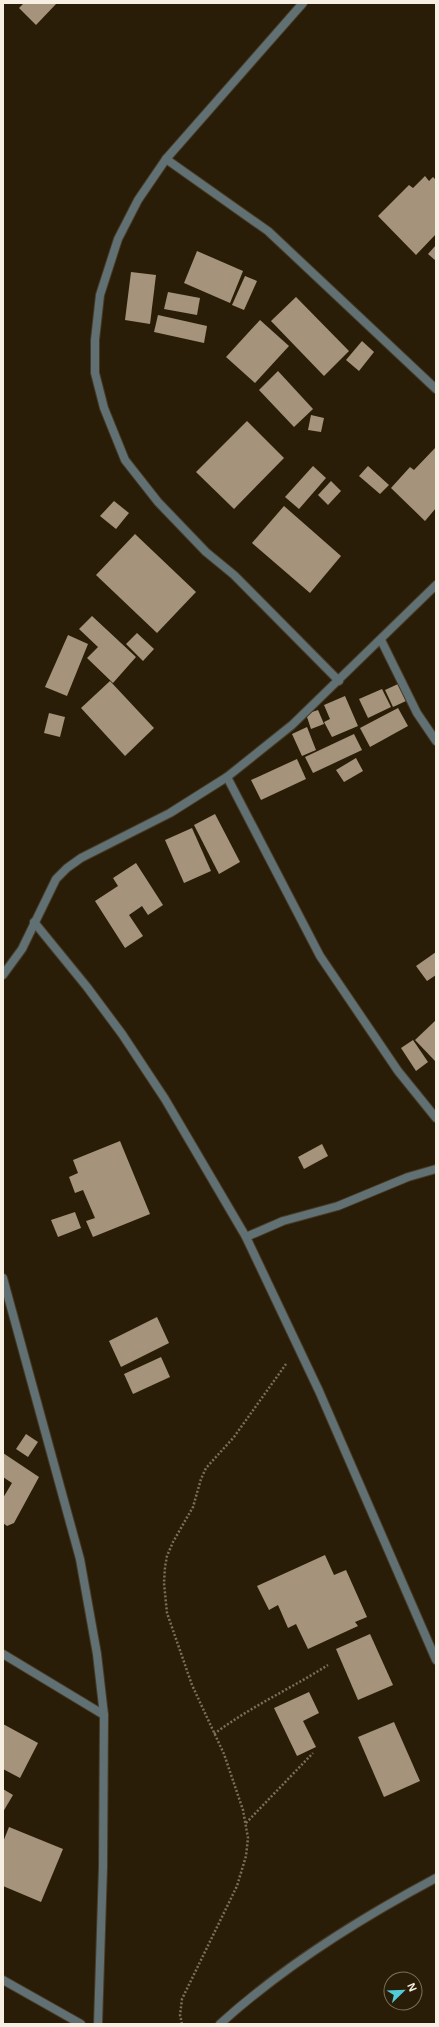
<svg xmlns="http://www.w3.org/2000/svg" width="439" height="2027" viewBox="0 0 439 2027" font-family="Arial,sans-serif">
	<rect width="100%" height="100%" fill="#2a1d07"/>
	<g fill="#a5947b">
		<path d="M24,3H57L36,25L19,8Z"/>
		<path d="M425,176L429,181L433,177L436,180V234L416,255L378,216L409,185L413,188Z"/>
		<path d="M436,245V261L428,254Z"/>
		<path d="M197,251L243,271L230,303L184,283Z"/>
		<path d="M131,272L156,275L150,324L125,320Z"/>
		<path d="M245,276L257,281L244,310L232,305Z"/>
		<path d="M168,292L200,298L197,315L164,309Z"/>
		<path d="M296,297L349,351L324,376L271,321Z"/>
		<path d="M158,315L207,326L204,343L154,332Z"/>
		<path d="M260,320L289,346L255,383L226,357Z"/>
		<path d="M362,341L374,352L359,371L346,360Z"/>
		<path d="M278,371L313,409L294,427L259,390Z"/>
		<path d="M311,415L324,418L321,432L308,430Z"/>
		<path d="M247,421L284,458L234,509L196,472Z"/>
		<path d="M436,447V508L425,521L391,488L410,467L414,470Z"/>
		<path d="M313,466L326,478L299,509L285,497Z"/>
		<path d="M368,466L389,485L380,494L359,476Z"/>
		<path d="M331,481L341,491L328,505L318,495Z"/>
		<path d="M114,501L129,513L116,529L100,516Z"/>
		<path d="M284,506L341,556L310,593L252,543Z"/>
		<path d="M135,534L196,592L157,633L96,575Z"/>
		<path d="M92,616L136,657L113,683L87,658L98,647L79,629Z"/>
		<path d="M137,633L154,649L143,661L126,644Z"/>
		<path d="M68,635L88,644L67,696L45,687Z"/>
		<path d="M110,681L154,728L125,756L81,708Z"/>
		<path d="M398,684L406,701L393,707L385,690Z"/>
		<path d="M382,689L391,707L368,718L359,699Z"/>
		<path d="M345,696L358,726L332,737L324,722L330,719L324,705Z"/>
		<path d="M398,708L408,726L370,747L360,728Z"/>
		<path d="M318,710L324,724L311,729L306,714Z"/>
		<path d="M49,713L65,717L60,737L44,733Z"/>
		<path d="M307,727L316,750L302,756L292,734Z"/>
		<path d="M354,734L362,750L313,773L305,757Z"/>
		<path d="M356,758L363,771L344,782L336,770Z"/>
		<path d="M297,759L306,779L261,800L251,780Z"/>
		<path d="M215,814L240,862L219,874L194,825Z"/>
		<path d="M192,828L211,871L184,883L165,840Z"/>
		<path d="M136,863L163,905L148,915L142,906L129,915L143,936L125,948L95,901L118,886L113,878Z"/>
		<path d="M436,952V975L427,981L416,966Z"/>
		<path d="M436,1020V1062L415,1040Z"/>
		<path d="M413,1040L428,1062L416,1071L401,1048Z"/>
		<path d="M120,1141L150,1214L93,1237L86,1221L95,1218L83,1190L75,1193L69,1177L78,1173L73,1160Z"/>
		<path d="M322,1144L328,1156L304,1169L298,1157Z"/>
		<path d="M75,1212L81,1228L58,1237L51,1220Z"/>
		<path d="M157,1317L169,1343L121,1367L109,1341Z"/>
		<path d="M161,1357L170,1377L133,1394L124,1374Z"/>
		<path d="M26,1434L38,1442L28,1457L16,1449Z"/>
		<path d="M3,1453L39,1477L14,1523L7,1526L3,1523V1498L12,1483L3,1477Z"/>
		<path d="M325,1555L334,1575L346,1570L367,1617L355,1622L358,1626L308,1649L296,1624L288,1628L278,1605L269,1610L257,1586Z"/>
		<path d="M370,1634L393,1685L358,1700L336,1649Z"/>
		<path d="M309,1692L319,1713L303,1721L316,1747L297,1756L274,1708Z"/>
		<path d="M394,1722L420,1781L384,1797L358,1737Z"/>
		<path d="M3,1724L38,1743L20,1778L3,1769Z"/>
		<path d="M3,1789L13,1795L3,1812Z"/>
		<path d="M9,1827L63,1849L41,1902L3,1886V1842Z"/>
	</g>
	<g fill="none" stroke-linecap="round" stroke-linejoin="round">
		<g stroke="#473a26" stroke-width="10">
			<g id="street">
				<path d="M303,3L166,159L138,200L118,239L100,295L95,340V373L104,408L125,460L158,502L206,552L234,575L339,681"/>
				<path d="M166,159L268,231L436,389"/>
				<path d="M381,640L417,713L436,741"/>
				<path d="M227,777L320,956L398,1071L436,1118"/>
				<path d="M34,922L87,987L122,1034L165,1099L246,1237L319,1391L436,1660"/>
				<path d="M3,975L22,949L56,879L67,868L81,858L170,813L227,777L292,725L436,585"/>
				<path d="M246,1237L283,1221L338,1206L408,1177L436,1169"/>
				<path d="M3,1278L80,1559L97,1654L104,1715L103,1867L98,2024"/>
				<path d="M3,1654L104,1715"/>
				<path d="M3,1980L81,2024"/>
				<path d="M220,2024C285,1965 359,1919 436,1878"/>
			</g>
		</g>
		<g stroke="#7a6e5c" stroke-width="2.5" stroke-dasharray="2 2" stroke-linecap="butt">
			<path d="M214,1734C250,1707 290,1689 328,1665"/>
			<path d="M246,1823L313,1753"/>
			<path d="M182,2024L180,2015L182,1999L237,1886L246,1856L248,1838L243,1810L224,1754L192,1685L167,1613L164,1583L165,1567L167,1556L173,1542L193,1507L201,1479L206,1468L234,1437L286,1364"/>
		</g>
		<use href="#street" stroke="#617072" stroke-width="8"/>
	</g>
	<rect width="439" height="2027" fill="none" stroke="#f7efe1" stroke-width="8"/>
	<g transform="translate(403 1991) rotate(67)"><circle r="19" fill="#2a1d07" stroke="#7c715e"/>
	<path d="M0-3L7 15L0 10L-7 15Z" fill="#52cbd8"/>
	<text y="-6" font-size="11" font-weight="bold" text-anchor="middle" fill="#f7efe1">N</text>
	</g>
</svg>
